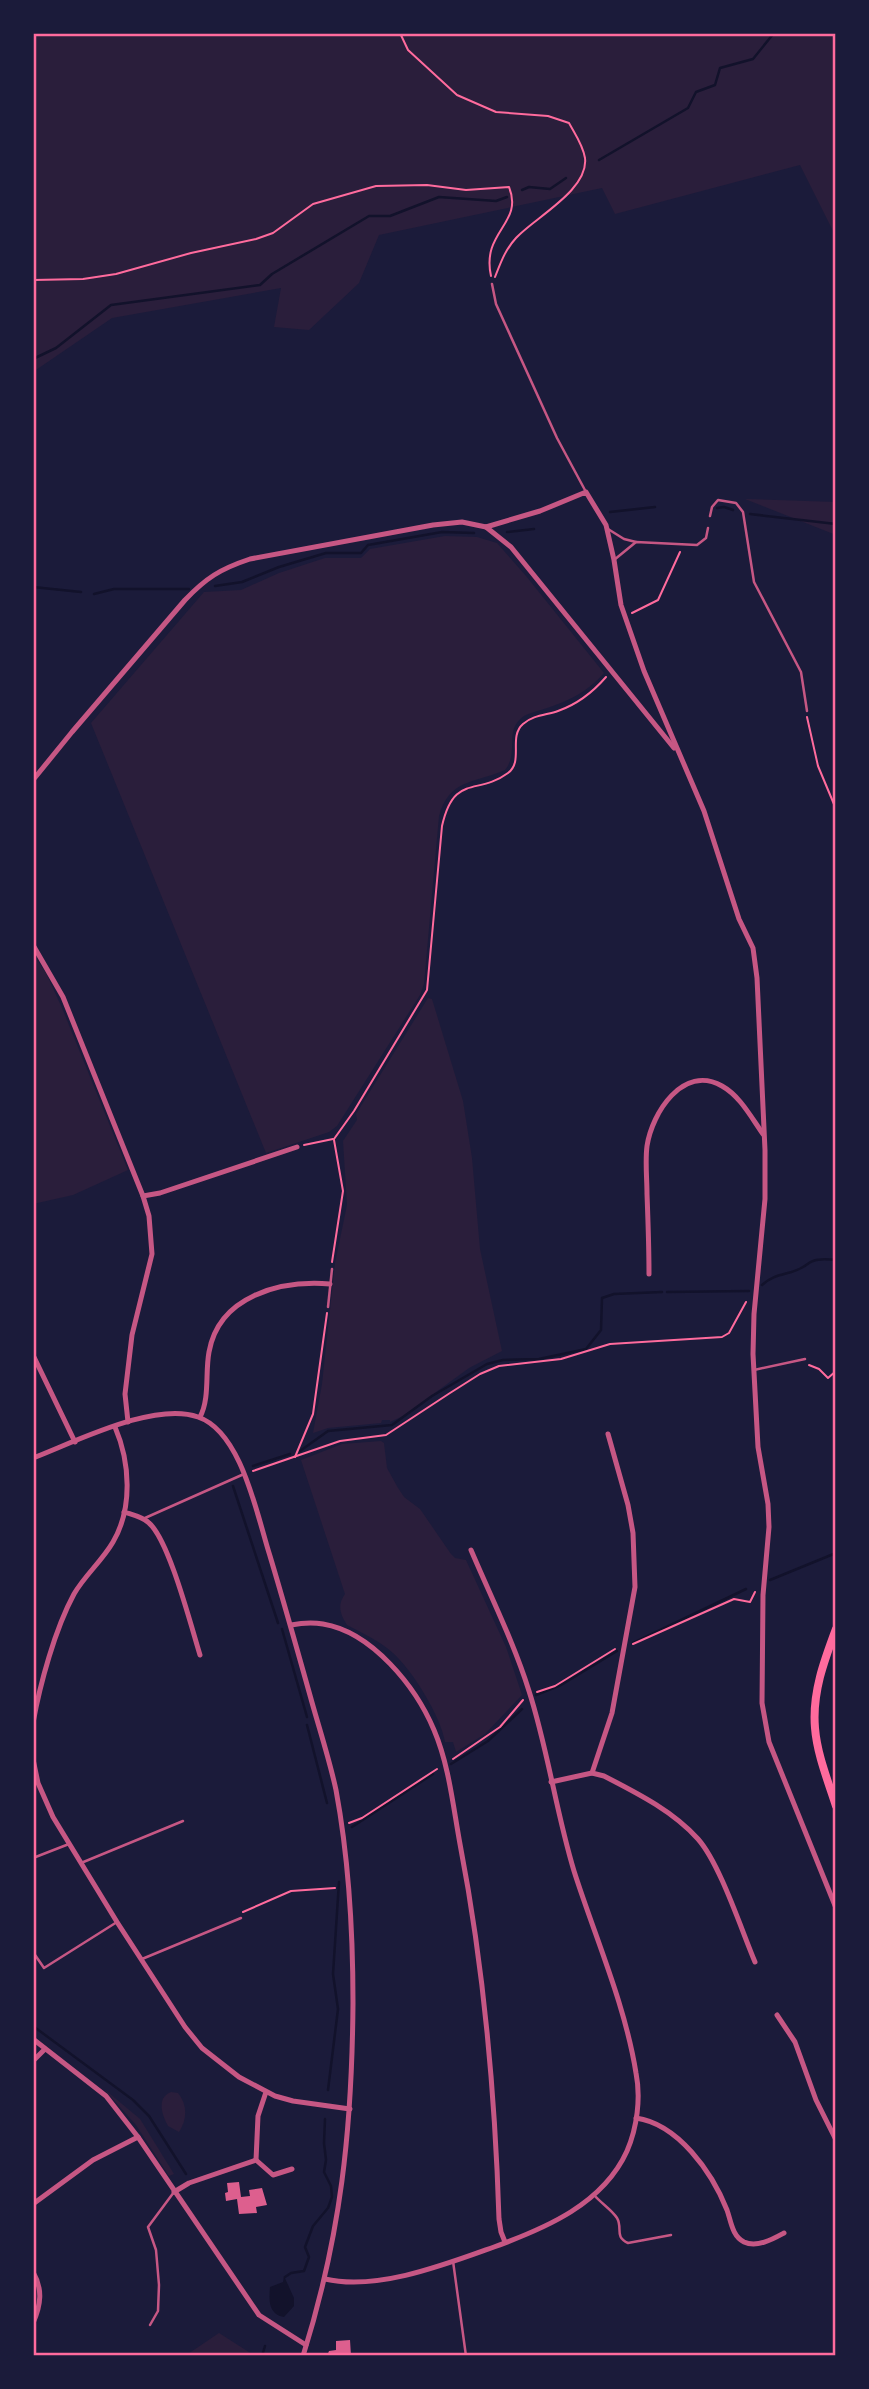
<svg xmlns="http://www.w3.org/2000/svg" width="869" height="2389" viewBox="0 0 869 2389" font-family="'Asap Condensed',sans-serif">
	<rect width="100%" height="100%" fill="#1b1b3a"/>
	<g fill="#2a1e3b">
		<path d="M33,33H836V237L800,165L615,214L602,188L379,235L359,283L309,330L274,327L281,288L112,318L33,372Z"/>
		<path d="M746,499L836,502V535L745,499Z"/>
		<path d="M445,536L477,537L497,543L526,576L604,673C587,692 569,701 544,709C538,711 529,713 524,716C503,730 520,752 505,770C475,783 449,779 439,816L424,984L420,995L337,1126L329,1132L266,1153L91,723L204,592L241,590L279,573L325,558H361L370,549Z"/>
		<path d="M33,954L46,973L62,1008L128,1170L73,1195L33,1204Z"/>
		<path d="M428,998L432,999L463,1101L472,1158L480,1249L502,1351L469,1368L403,1416L390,1422V1420H382L381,1423L328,1428L313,1433L322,1384L335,1263L347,1205L343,1141L357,1120L356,1114Z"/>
		<path d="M381,1441L384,1443L387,1468L398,1488L404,1497L420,1509L451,1554L455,1558L466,1560L506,1647L522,1695L485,1734L456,1752L453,1742H445C441,1717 413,1671 393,1653C380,1641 362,1633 347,1625C340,1614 337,1605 345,1594L301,1460L342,1444Z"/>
		<path d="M104,2089L140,2119L174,2174L169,2176L136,2125Z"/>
		<path d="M171,2092L178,2093C188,2105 187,2120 179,2132L168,2126C162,2115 156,2098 171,2092Z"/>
		<path d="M219,2333L255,2356H185Z"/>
	</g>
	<path fill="#12122b" d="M284,2276L294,2298V2306L284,2317C268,2314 269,2300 270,2287L283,2282Z"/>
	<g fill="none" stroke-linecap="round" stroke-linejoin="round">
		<g stroke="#12122b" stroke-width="2.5">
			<path d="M599,160L688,108L696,92L715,85L720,68L753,59L774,33"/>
			<path d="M522,190L529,187L550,189L566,178"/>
			<path d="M33,359L56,348L111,305L260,285L272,274L369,216H390L439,197L496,201L507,197"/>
			<path d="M717,508L724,507L733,510"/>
			<path d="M610,512L655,507"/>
			<path d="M750,514L836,524"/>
			<path d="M507,532L534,529"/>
			<path d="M215,586L242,582L279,567L326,553H361L368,545L442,532L474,533"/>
			<path d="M33,587L81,592"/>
			<path d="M94,594L114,589H189"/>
			<path d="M762,1285C776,1272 788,1276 803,1267C807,1265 809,1262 813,1261C820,1258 828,1259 836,1260"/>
			<path d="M667,1292L749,1291"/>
			<path d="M300,1451L328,1431L392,1425L432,1396L487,1364L503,1360L539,1359L586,1349L601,1330L602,1298L614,1294L662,1292"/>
			<path d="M253,1466L290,1454"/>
			<path d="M233,1486L278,1623"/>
			<path d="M770,1580L836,1553"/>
			<path d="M282,1629L307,1717"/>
			<path d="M633,1643L746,1589"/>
			<path d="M536,1695L561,1685L617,1651"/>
			<path d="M307,1725L327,1803"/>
			<path d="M451,1764L488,1741L522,1709"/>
			<path d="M352,1827L433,1774"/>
			<path d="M33,2026L133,2100L149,2116L186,2174"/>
			<path d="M328,2090L338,2009L333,1974L339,1882"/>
			<path d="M285,2277L291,2273L304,2271L309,2257L305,2247L313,2226L328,2208L332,2197L331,2186L324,2172L326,2160L324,2143L325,2119"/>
			<path d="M262,2356L265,2346"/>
		</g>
	</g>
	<g fill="#dd5f8e">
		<path d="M239,2182L241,2197L250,2196L249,2190L262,2188L267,2205L256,2207L257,2213L239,2214L237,2199L226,2201L225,2193L228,2192L227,2183Z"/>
		<path d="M350,2340L351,2356H327L329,2351L336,2350V2341Z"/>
	</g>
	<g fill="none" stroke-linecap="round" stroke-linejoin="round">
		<g stroke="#ff6b9d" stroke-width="2">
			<path d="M400,33L408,50L457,95L496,112L548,116L569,123C575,134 583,145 585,158C589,190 534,218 516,238C505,250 501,262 495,277"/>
			<path d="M33,280L83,279L116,274L191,253L256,239L273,233L313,204L376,186L427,185L466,190L509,187C524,224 481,231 491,276"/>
			<path d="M632,613L658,600L680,552"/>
			<path d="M807,717L818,766L836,809"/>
			<path d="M334,1139L354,1111L427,990L442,826C454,773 477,796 508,773C524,761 508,737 523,724C533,715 547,715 558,711C578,704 593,692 606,677"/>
			<path d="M304,1145L333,1139"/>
			<path d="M332,1262L343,1191L334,1140"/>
			<path d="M809,1365L819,1369L828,1378L836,1371"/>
			<path d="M295,1457L313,1414L327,1313"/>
			<path d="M253,1471L340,1441L386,1435L450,1393L480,1374L499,1366L561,1359L610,1344L722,1337L729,1333L746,1302"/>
			<path d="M633,1644L734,1599L750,1602L755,1592"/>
			<path d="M537,1692L555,1686L615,1649"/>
			<path d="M453,1759L500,1727L523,1700"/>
			<path d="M349,1823L362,1818L437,1769"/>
			<path d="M243,1912L291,1891L335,1888"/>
		</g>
		<g stroke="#c65784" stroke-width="2.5">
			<path d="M492,284L496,304L557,438L586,492"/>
			<path d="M710,516L712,507L718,500L736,503L743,512L754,582L801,672L807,711"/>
			<path d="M608,529L624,539L636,542"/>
			<path d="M614,560L636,542L697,545L706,538L708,528"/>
			<path d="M328,1307L332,1269"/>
			<path d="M754,1370L805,1359"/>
			<path d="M145,1518L244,1474"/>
			<path d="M33,1858L69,1844"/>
			<path d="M81,1863L183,1821"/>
			<path d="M33,1952L44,1968L117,1922"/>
			<path d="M142,1959L241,1918"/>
			<path d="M595,2196C601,2203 612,2210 617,2218C623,2228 614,2237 628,2243L671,2235"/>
			<path d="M453,2261L466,2356"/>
			<path d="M150,2325L158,2311L159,2285L156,2250L148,2227L174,2192"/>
		</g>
		<g stroke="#c65784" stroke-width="5">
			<path d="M486,527L511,547L674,748"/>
			<path d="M33,780L72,732L185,600C206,578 220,569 250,559L433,525L462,522L486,527L540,511L586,492L606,525L614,560L621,605L644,671L704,811L739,919L753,948L757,978L765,1150V1199L754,1314L753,1354L758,1447L768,1504L769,1527L763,1595L762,1703L769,1742L836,1908"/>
			<path d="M33,945L63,997L143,1196L149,1216L152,1254L132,1335L125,1394L128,1422"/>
			<path d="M143,1196L160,1193L297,1147"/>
			<path d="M649,1274C649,1247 648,1220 647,1194C647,1178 645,1161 647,1146C652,1113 683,1064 722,1086C740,1096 751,1117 763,1134"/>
			<path d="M33,1355L75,1442"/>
			<path d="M200,1417C210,1398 205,1373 209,1352C219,1296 280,1280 330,1284"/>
			<path d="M33,1458C75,1442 155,1401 198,1417C242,1432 257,1516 270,1556C285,1606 299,1656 313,1706C321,1734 330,1762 336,1790C349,1860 353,1931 353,2003C352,2129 341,2235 303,2356"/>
			<path d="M124,1512C133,1515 143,1517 149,1523C169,1540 191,1626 200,1655"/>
			<path d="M291,1625C301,1623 312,1622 323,1624C372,1632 416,1687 434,1730C449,1765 453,1806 460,1844C484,1968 495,2093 499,2219L501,2232L505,2242"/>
			<path d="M33,1723C40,1684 55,1629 74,1594C85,1575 102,1561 113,1542C133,1508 130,1462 115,1427"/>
			<path d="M33,1759L38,1783L53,1817L117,1922L185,2027L202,2048L239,2077L275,2096L293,2101L350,2109"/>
			<path d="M592,1773L612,1713L635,1587L633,1533L628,1505L608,1434"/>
			<path d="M551,1782L592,1773L604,1776C637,1793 673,1811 698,1839C720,1864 741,1929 755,1962"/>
			<path d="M777,2015L795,2042L816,2100L836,2140"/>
			<path d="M33,2039L106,2096L138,2137L259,2315L306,2345"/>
			<path d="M33,2061L45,2049"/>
			<path d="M636,2118C678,2124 712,2172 727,2210C731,2221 732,2236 744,2242C757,2248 773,2239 784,2233"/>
			<path d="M256,2160L258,2116L266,2092"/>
			<path d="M256,2160L273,2175L292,2169"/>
			<path d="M174,2192L189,2183L256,2160"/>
			<path d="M33,2204L93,2160L138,2137"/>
			<path d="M33,2272C43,2289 41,2305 33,2323"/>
			<path d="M325,2279C377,2291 444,2265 494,2247C546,2228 603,2204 627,2151C637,2128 641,2098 636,2073C625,2004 595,1937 574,1871C556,1812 548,1750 529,1691C514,1643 491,1597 471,1550"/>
		</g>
		<path stroke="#ff6b9d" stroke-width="8" d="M836,1629C824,1661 812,1693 815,1728C817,1754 828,1781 836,1806"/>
	</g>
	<rect width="869" height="2389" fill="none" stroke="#1b1b3a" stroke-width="70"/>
	<rect x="35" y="35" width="799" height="2319" fill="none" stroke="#ff6b9d" stroke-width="2.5"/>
</svg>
